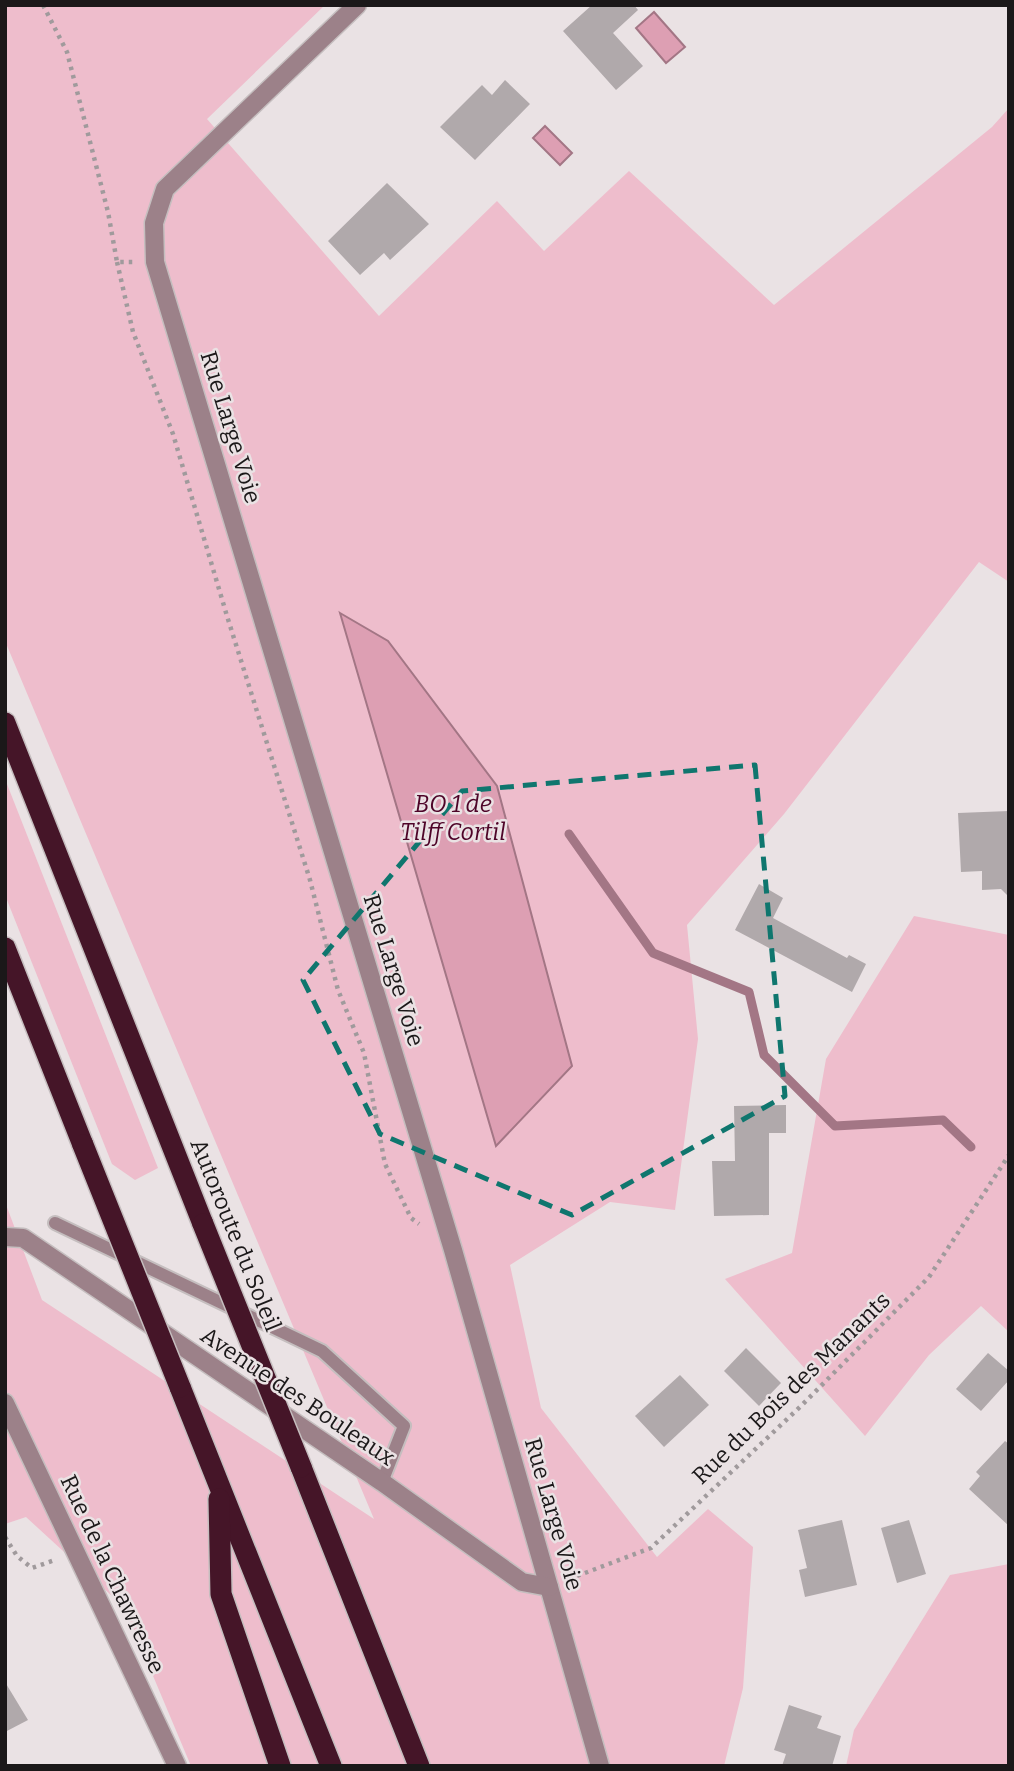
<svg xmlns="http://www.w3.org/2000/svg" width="1014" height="1771" viewBox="0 0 1014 1771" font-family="Bitter,serif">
	<rect width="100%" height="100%" fill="#eae2e4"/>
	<g fill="#eebdcc">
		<path d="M5,5H325L207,119L379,316L497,201L544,251L629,171L774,305L992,127L1009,108V582L979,562L784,814L687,925L698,1039L675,1210L610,1202L510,1265L541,1408L657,1557L708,1509L753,1547L743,1688L724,1766H191L124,1607L26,1517L5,1524V1202L42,1300L374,1519L5,641Z"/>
		<path d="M5,779L158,1168L135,1180L112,1164L5,895Z"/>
		<path d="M914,916L1009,935V1332L981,1306L929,1355L865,1436L725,1279L792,1253L826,1059Z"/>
		<path d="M1009,1564V1766H846L854,1730L950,1575Z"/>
	</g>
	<g fill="#dd9fb3" stroke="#a37685" stroke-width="2">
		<path d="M654,12L685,47L666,63L636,28Z"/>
		<path d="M545,126L572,153L560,165L533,138Z"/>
		<path d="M340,613L388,641L497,786L572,1066L496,1146Z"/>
	</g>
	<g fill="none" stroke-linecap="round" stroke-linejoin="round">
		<path stroke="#a37685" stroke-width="9" d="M569,834L653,953L749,992L764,1055L835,1126L943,1120L971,1147"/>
	</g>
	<g fill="#b0a9ab">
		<path d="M592,5H634L638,10L613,33L643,66L616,90L563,31Z"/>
		<path d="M505,80L530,104L475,160L440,127L482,85L492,95Z"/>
		<path d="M387,183L429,224L390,260L384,253L360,275L328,241Z"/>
		<path d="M1009,811V897L1001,889L982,890V871L961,872L958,813Z"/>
		<path d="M759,884L783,898L773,918L847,958L849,955L866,964L852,992L735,930Z"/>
		<path d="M786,1105V1133H769V1215L714,1216L712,1161H735L734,1106Z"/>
		<path d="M746,1348L781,1383L759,1406L724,1371Z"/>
		<path d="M988,1353L1009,1371V1380L981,1411L956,1389Z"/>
		<path d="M680,1375L709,1405L664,1447L635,1416Z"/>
		<path d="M1005,1441L1009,1444V1526L969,1489L980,1476L976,1472Z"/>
		<path d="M842,1520L857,1585L805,1597L799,1570L807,1568L798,1530Z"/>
		<path d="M909,1520L926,1574L897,1583L881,1528Z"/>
		<path d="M5,1682L28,1720L5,1732Z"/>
		<path d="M789,1705L822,1716L817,1728L841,1736L832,1766H782L786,1754L774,1750Z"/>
	</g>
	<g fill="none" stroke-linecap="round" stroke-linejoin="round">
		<g stroke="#c5bebf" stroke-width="16">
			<path id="service" d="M55,1223L322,1351L404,1426L382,1482"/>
		</g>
		<g stroke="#c5bebf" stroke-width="21">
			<g id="minor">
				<path d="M357,5L165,189L154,223L155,262L453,1250L600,1766"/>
				<path d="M5,1237L23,1238L382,1482L522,1582L549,1587"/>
				<path d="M5,1403L177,1766"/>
			</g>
		</g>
		<g stroke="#c5bebf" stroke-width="24">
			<g id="motorway">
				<path d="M5,723L203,1224"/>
				<path d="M5,948L83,1145"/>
				<path d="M180,1387L331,1766"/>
				<path d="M301,1467L419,1766"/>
				<path d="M219,1499L221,1594L280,1766"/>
			</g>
		</g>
		<g stroke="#a09a9c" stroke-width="4.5" stroke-dasharray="3.5 5" stroke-linecap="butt">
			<path d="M43,5L67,52L108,212L117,262H133"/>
			<path d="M117,262L133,332L173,434L227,616L310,880L338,990L364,1053L385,1164L411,1218L419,1224"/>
			<path d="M5,1537L17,1556L32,1568L55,1560"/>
			<path d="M569,1579L651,1548L802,1405L929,1277L1009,1155"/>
		</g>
		<use href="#service" stroke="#9c8189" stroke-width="12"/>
		<use href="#minor" stroke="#9c8189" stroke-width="18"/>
		<use href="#motorway" stroke="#451528" stroke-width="21"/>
		<g stroke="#c5bebf" stroke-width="24" stroke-linecap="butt">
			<g id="motorway-bridge">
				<path d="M83,1145L180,1387"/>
				<path d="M203,1224L301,1467"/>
			</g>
		</g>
		<use href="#motorway-bridge" stroke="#451528" stroke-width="21"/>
	</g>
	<path fill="none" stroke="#0f766e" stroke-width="5" stroke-dasharray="14 9" stroke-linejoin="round" d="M755,765L785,1096L572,1215L380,1134L303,980L462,791Z"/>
	<g text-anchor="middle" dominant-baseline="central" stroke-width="5" stroke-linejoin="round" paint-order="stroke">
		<g font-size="23" fill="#1b1819" stroke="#eae2e4">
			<text transform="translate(231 427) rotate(73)">Rue Large Voie</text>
			<text transform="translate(394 970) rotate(73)">Rue Large Voie</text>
			<text transform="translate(236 1235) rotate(68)">Autoroute du Soleil</text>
			<text transform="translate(791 1388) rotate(-44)">Rue du Bois des Manants</text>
			<text transform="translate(298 1396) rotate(34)">Avenue des Bouleaux</text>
			<text transform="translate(554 1514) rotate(74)">Rue Large Voie</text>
			<text transform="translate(113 1574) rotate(65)">Rue de la Chawresse</text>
		</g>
		<g font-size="24" font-style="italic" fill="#4e0428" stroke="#eae2e4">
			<text x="453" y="804">BO 1 de<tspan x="453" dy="28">Tilff Cortil</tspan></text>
		</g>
	</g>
	<rect width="1014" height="1771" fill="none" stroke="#1b1819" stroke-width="14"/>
</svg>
